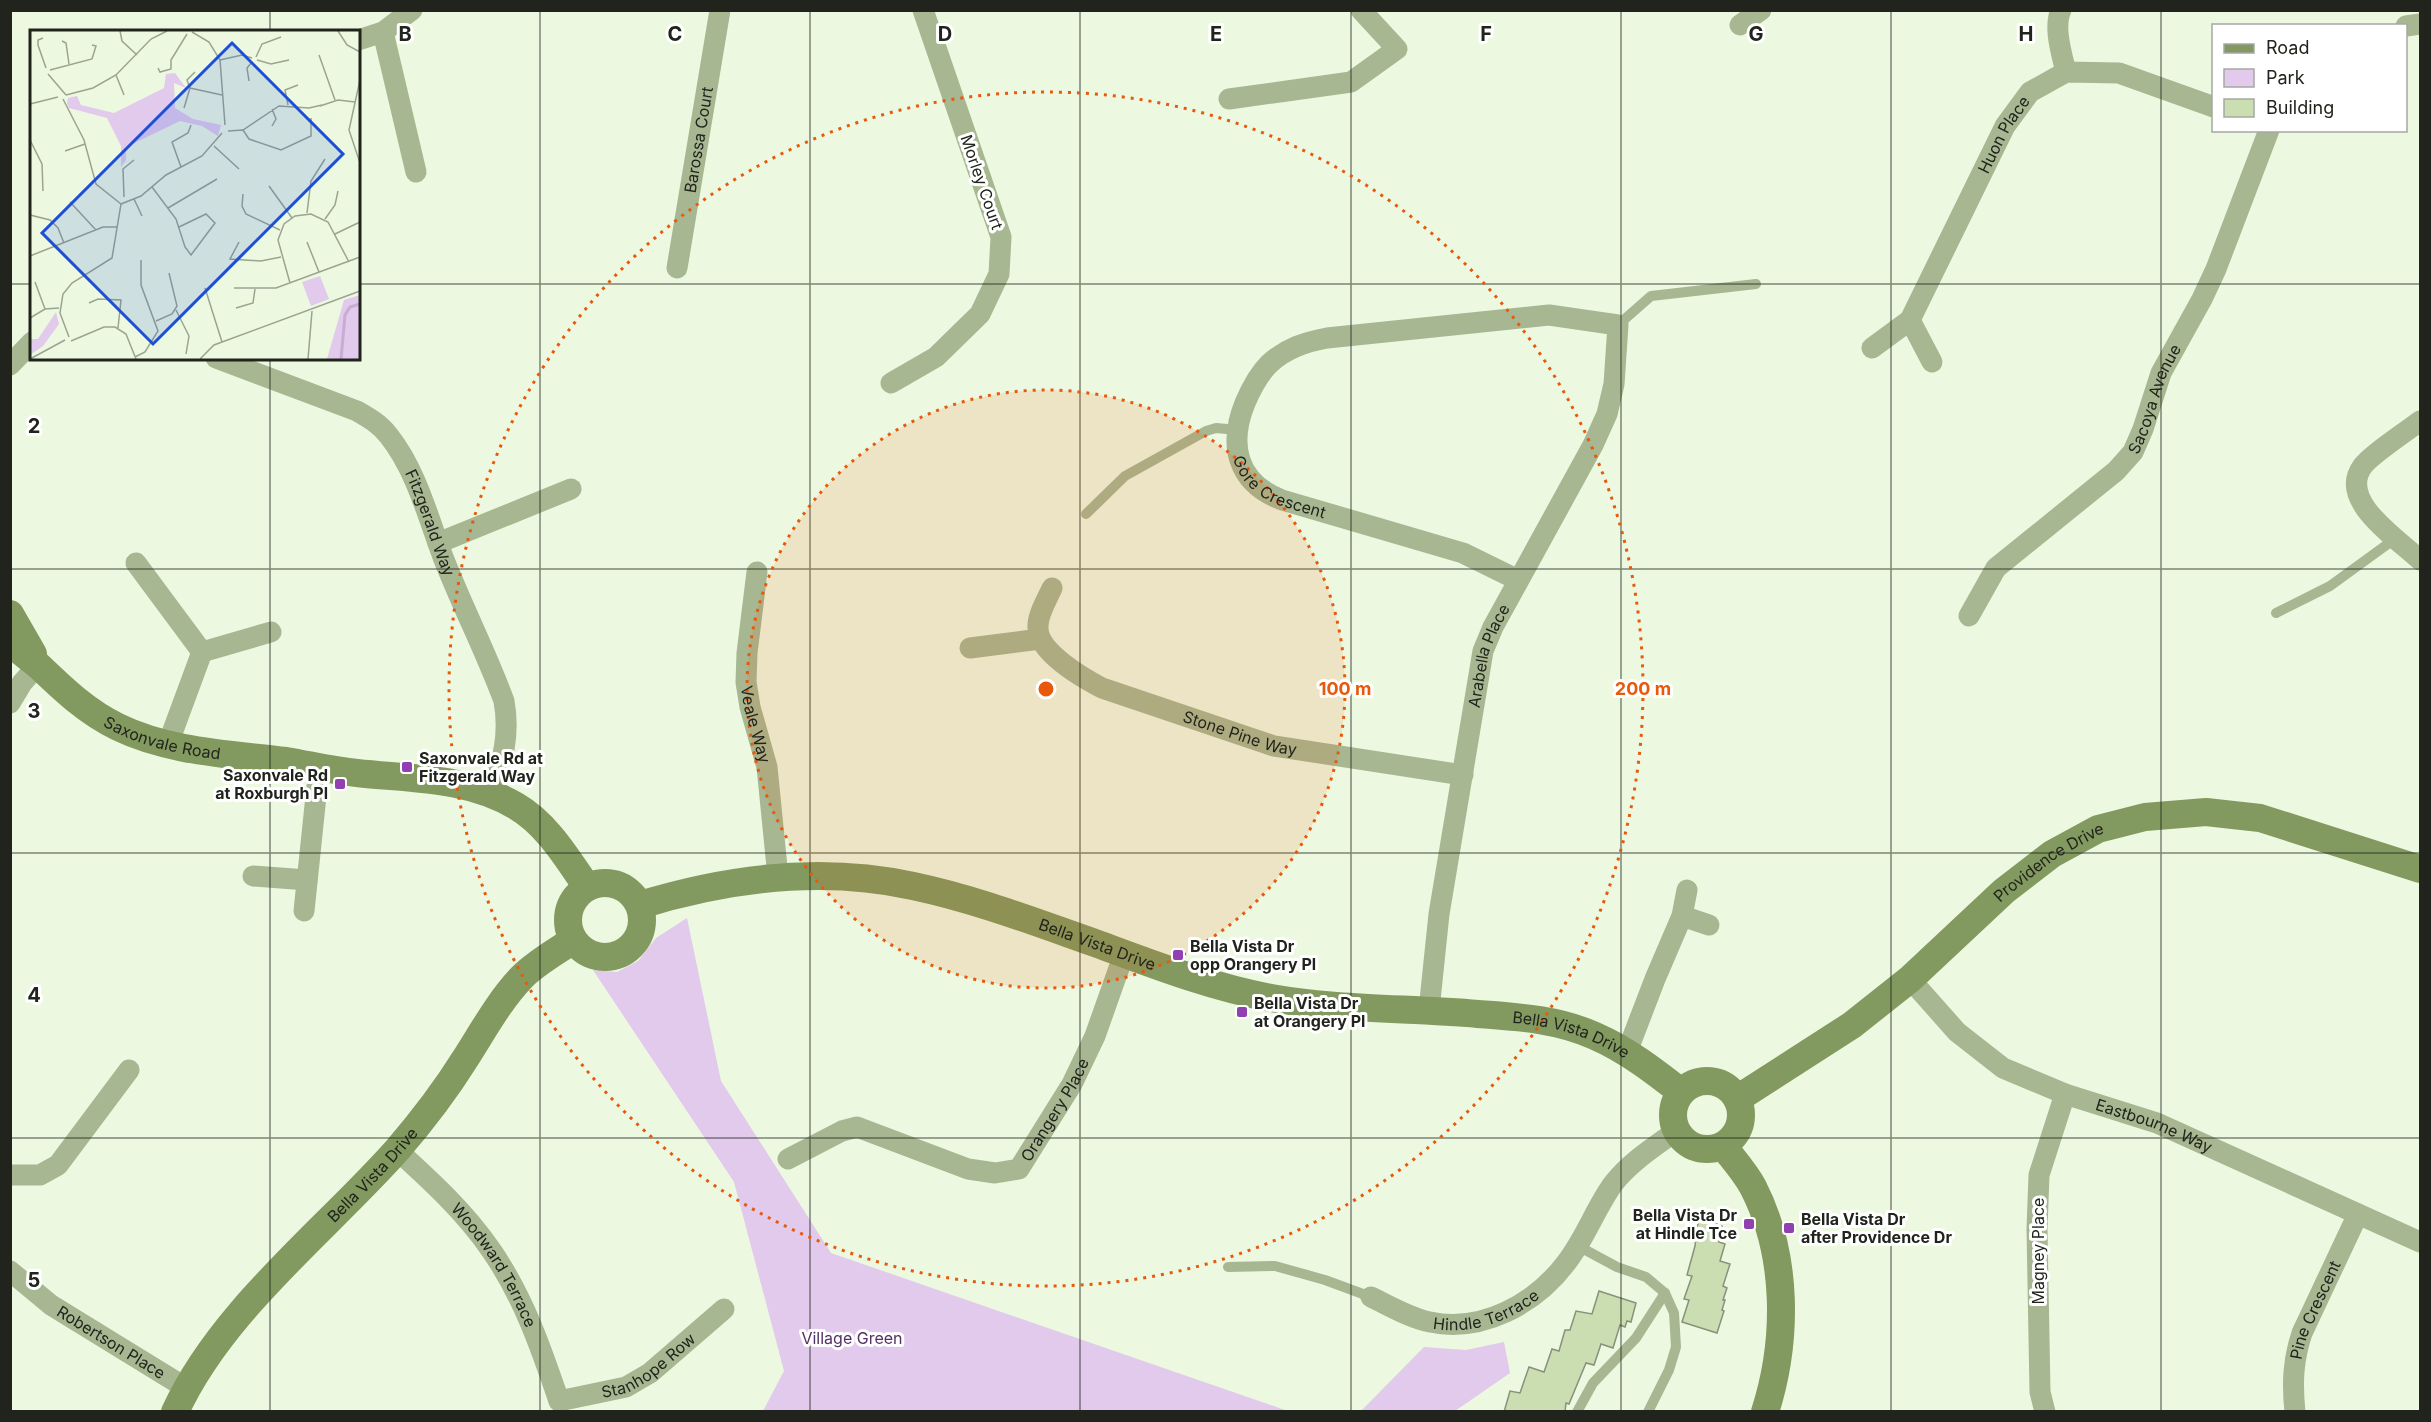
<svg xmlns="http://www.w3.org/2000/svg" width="2431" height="1422" viewBox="0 0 2431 1422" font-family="Inter,sans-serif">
	<rect width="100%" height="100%" fill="#edf8e0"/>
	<g fill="#e1caec">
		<path d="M687,918L721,1081L831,1253L1288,1411H763L784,1371L734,1182L593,970L617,972L638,961L656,938Z"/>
		<path d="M1504,1342L1510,1373L1455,1411H1361L1424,1347L1466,1350Z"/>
	</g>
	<g fill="#cbdeb1" stroke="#87917b" stroke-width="1.5">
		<path d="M1700,1218L1722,1226L1719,1242L1725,1244L1720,1261L1730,1264L1723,1286L1727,1288L1723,1300H1725L1722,1310L1724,1311L1717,1333L1682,1322L1689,1300L1684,1299L1692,1276L1687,1275L1695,1246L1696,1237L1694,1236Z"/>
		<path d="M1599,1291L1636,1303L1631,1322L1627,1321L1625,1327L1620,1325L1613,1348L1601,1344L1594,1365L1586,1363L1569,1404L1566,1403L1565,1412H1504L1510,1391L1520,1393L1529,1367L1544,1372L1552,1349L1559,1351L1565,1330H1570L1576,1311L1592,1314Z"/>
	</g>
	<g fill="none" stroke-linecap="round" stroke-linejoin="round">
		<g stroke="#a7b791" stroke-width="10">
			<path d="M1618,325L1651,296L1756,284"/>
			<path d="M1086,514L1125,476L1206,431L1216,428L1238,430"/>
			<path d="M2276,613L2330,586L2396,538"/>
			<path d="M1578,1246L1617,1267L1646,1277L1665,1293L1674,1313L1676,1347L1669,1370L1648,1412"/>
			<path d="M1228,1267L1275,1266L1325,1280L1371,1297"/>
			<path d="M1577,1412L1593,1383L1636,1338L1665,1293"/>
		</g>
		<g stroke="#a7b791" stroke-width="21">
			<path d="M2061,10C2053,27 2062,55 2066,72"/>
			<path d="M1740,25L1761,10"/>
			<path d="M2406,26L2420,24"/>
			<path d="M383,32L416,172"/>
			<path d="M358,40L383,32L412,10"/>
			<path d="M1229,99L1351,82L1397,49L1361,10"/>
			<path id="s1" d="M677,268L720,10"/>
			<path d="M1910,320L1932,362"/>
			<path id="s2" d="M1872,348L1910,320L2005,126L2030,92L2066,72L2119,73L2214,107"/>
			<path id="s3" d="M216,358L357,411C369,418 380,424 389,436C416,470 428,517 443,557C462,606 486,652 504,701C510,734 503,762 491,793"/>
			<path d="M10,365L32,342"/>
			<path d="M891,383L936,357L980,314L999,274L1001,237L923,10"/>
			<path d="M2420,421C2407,431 2369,456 2362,467C2338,501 2398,539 2420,560"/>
			<path d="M438,543L571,489"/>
			<path d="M136,563L202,652"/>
			<path id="s4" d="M757,572L747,653L746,682L750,707L767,767L778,877"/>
			<path id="s5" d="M1052,588C1047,600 1037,615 1038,628C1038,652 1083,678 1102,688L1274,746L1463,775"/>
			<path id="s6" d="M1969,616L1996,568L2116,471L2133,452L2143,429L2161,373L2202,299L2216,269L2269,130"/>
			<path d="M970,648L1040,639"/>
			<path d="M10,703L22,683L38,665"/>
			<path d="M168,744L202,652L271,632"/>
			<path d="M253,876L307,880"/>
			<path d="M304,911L319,767"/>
			<path d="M1682,916L1709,925"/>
			<path id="s7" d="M1910,979L1957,1032L2003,1068L2065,1094L2157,1123L2420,1242"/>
			<path id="s8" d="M1429,1010L1439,914L1483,651L1493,627L1593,445L1607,414L1614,384L1618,325L1549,315L1327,338C1306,342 1286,348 1269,364C1258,375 1251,389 1245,403C1228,445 1237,483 1282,500L1463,553L1518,580"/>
			<path d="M1627,1052L1655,979L1682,916L1687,890"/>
			<path id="s9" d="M397,1150C431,1181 465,1212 491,1250C523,1296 541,1348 559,1401"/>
			<path id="s10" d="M788,1159L842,1131L857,1127L968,1169L995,1173L1019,1169L1072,1084L1095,1036L1124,954"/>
			<path d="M10,1175H40L58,1165L129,1070"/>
			<path id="s11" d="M10,1271L51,1305L186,1388"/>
			<path id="s12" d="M1371,1297C1390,1306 1410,1318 1430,1322C1482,1333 1535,1304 1566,1263C1585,1239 1595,1209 1613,1184C1630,1162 1654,1147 1676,1131"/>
			<path id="s13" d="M559,1401L626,1387L650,1373L724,1309"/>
			<path d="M2045,1412L2040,1392L2037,1229L2039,1175L2065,1094"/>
			<path id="s14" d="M2295,1412C2292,1383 2293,1360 2302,1333L2358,1214"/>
		</g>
		<g stroke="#82995f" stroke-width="28">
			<path d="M10,614L33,654"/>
			<path id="s15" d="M10,639C18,652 29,657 40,667C64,690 87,712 118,727C169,752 231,754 286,761C310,765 334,771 357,773C411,779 468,777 516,806C547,824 567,858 587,887"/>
			<circle cx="605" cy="920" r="37"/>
			<path id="s16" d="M640,905C728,878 821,866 913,886C975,899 1035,922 1095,943C1152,964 1211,987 1271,998C1339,1010 1409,1008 1478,1014C1518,1017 1558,1019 1595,1036C1627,1050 1654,1071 1681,1092"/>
			<circle cx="1707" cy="1115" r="34"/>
			<path id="s17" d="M1737,1099L1852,1025L1910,979L2004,891L2052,854L2098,829L2145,817L2206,812L2260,818L2420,869"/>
			<path d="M1723,1146C1733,1159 1745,1172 1753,1187C1788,1255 1788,1340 1765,1412"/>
			<path id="s18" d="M175,1412C221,1311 324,1232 397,1150C422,1121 445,1091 465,1059C483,1031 499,1001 522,977C537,962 556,952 573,940"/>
		</g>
	</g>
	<path fill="none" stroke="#21241c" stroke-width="1.5" stroke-opacity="0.55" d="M270,10V32M540,10V1412M810,10V1412M1080,10V1412M1351,10V1412M1621,10V1412M1891,10V1412M2161,10V1412M10,284H32M358,284H2420M270,358V1412M10,569H2420M10,853H2420M10,1138H2420"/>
	<circle cx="1046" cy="689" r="299" fill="#e8590c" fill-opacity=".12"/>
	<g fill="none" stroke="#e8590c" stroke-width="3" stroke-dasharray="3 6">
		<circle cx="1046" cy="689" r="299"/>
		<circle cx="1046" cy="689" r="597"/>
	</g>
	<g fill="#9040b0" stroke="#fff" stroke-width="2">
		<rect x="401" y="761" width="12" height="12" rx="3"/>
		<rect x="334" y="778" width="12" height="12" rx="3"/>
		<rect x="1172" y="949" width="12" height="12" rx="3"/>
		<rect x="1236" y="1006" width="12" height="12" rx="3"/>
		<rect x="1743" y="1218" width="12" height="12" rx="3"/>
		<rect x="1783" y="1222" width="12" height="12" rx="3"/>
	</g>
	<g text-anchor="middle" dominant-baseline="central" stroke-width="6" stroke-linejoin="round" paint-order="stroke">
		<g font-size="16" fill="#21241c" stroke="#fff">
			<text stroke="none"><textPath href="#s2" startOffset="255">Huon Place</textPath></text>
			<text stroke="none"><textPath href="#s1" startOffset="130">Barossa Court</textPath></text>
			<text transform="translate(982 182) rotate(71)">Morley Court</text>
			<text stroke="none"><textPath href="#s6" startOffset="292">Sacoya Avenue</textPath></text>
			<text stroke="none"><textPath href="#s8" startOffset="1233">Gore Crescent</textPath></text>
			<text stroke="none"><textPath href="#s3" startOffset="288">Fitzgerald Way</textPath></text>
			<text stroke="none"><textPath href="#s8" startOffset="360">Arabella Place</textPath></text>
			<text stroke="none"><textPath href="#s4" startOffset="154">Veale Way</textPath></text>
			<text stroke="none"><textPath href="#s5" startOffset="279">Stone Pine Way</textPath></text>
			<text stroke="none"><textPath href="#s15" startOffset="186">Saxonvale Road</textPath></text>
			<text stroke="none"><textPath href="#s17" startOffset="393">Providence Drive</textPath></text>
			<text stroke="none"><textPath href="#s16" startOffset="470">Bella Vista Drive</textPath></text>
			<text stroke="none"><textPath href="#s16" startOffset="956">Bella Vista Drive</textPath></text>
			<text stroke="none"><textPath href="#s10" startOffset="316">Orangery Place</textPath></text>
			<text stroke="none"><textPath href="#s7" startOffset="291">Eastbourne Way</textPath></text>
			<text stroke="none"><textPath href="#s18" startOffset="310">Bella Vista Drive</textPath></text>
			<text transform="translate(2038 1251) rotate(-90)">Magney Place</text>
			<text stroke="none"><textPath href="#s9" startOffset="152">Woodward Terrace</textPath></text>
			<text stroke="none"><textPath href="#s12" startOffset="123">Hindle Terrace</textPath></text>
			<text stroke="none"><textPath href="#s14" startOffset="106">Pine Crescent</textPath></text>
			<text stroke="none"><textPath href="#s11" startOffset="124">Robertson Place</textPath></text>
			<text stroke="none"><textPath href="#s13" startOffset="98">Stanhope Row</textPath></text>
		</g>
		<g font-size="16" font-weight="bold" fill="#21241c" stroke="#fff" text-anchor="start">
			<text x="419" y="758">Saxonvale Rd at<tspan x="419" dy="18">Fitzgerald Way</tspan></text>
			<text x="328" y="775" text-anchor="end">Saxonvale Rd<tspan x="328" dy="18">at Roxburgh Pl</tspan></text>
			<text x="1190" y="946">Bella Vista Dr<tspan x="1190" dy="18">opp Orangery Pl</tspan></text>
			<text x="1254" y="1003">Bella Vista Dr<tspan x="1254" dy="18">at Orangery Pl</tspan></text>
			<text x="1737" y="1215" text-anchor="end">Bella Vista Dr<tspan x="1737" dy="18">at Hindle Tce</tspan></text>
			<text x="1801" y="1219">Bella Vista Dr<tspan x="1801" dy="18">after Providence Dr</tspan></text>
		</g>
		<g font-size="16" fill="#543064" stroke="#fff">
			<text x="852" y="1338">Village Green</text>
		</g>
	</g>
	<g transform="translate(30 30)">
		<rect width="330" height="330" fill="#edf8e0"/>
		<path d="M145,43L156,58L144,53L145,78L163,89L191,95L188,106L172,96L150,91L96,117V130L91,137V116L77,88L39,78L37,73L38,68L47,66L51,75L84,83L134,58L136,44ZM290,246L299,269L281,276L272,252ZM330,265V329H297L314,270ZM26,282L29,294L13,316L0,325V309H8Z" fill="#e1caec"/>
		<path fill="none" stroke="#c7acd4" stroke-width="3" d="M311,329L315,285L320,277L330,274"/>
		<path fill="none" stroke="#9ba392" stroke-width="1.5" d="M90,1L92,11L107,25M308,1L317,15L330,22M162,2L179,12L190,30L195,95M13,8L8,10V15L16,38M32,11L36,13L39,34M289,25L305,70M226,27L232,14L251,7M190,30L212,25L222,28M227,30L241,34L259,30M128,38L130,42L141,39V30L157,4M20,40L62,29L66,16L62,15M18,44L36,65M86,45L94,65M330,50L319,100L330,133M219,51L217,38L222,32M160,58L192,65M160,58L157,50L165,42M36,65L63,58L86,45L121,9L137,1M33,69L54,110L66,154L91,174M0,74L28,67M258,75L255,60L268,55M290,76L308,70L325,72M154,78L160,58M242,79L246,89L242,96M213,100L219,109L251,120L281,106V88M198,101L213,100L249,76L279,78L292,75M0,110L12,134L13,161M184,116L209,139M35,121L55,114M151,137L142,112L158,103L161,95M239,156L262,188M122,157L146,189L155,217L161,225L185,193L176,184L149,197M213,164L212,176L216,184L250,200M94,167L93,139L104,130M104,169L112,186M40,172L66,200M91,174L111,166L136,145L172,126L192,103M138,178L187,149M277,183L281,151L295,129M0,185L20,190L28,198L34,213M295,189L305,175L308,161M305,204L330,192M209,212L200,229L231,231L251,227M277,212L289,242M0,226L73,197H87M5,252L15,279M260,253L248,210L254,194L265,186L281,184L298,192L319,232M175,258L192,312M204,258H246L330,227M59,273L68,269L91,270L88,298M206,278L223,273L225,259M146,280L159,306L156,324M0,288L15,279L29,278M126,291L142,284L147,276L139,243M39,307L30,283L33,264L42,253L82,228L91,174M41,311L74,297H85L96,304L106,329M105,327L115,322L128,301L111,255V230M0,329L35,310M170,329L184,315L330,261M278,329L282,281"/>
		<path fill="#1d4ed8" fill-opacity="0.15" stroke="#1d4ed8" stroke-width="3" d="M202,13L313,124L123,314L12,203Z"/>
		<rect width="330" height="330" fill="none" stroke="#21241c" stroke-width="3"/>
	</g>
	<g font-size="20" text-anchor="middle" font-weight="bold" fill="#21241c" stroke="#fff" stroke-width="6" stroke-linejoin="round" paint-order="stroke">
		<text x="405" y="41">B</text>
		<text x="675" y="41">C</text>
		<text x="945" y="41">D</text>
		<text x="1216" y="41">E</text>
		<text x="1486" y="41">F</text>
		<text x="1756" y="41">G</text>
		<text x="2026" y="41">H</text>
		<text x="34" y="433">2</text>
		<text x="34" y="718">3</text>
		<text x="34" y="1002">4</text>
		<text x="34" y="1287">5</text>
	</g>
	<circle cx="1046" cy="689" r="9" fill="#e8590c" stroke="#fff" stroke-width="3"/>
	<g font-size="18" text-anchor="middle" font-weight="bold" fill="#e8590c" stroke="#fff" stroke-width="6" stroke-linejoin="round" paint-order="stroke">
		<text x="1345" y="695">100 m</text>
		<text x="1643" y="695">200 m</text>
	</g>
	<rect width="2431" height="1422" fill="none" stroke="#21241c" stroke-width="24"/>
	<rect x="2212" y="24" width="195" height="108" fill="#ffffff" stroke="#a6a7a4" stroke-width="1.5"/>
	<rect x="2224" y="44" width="30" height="9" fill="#82995f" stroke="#a6a7a4" stroke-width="1.5"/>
	<text x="2266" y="54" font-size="18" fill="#21241c">Road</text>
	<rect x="2224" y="69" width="30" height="18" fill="#e1caec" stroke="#a6a7a4" stroke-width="1.5"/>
	<text x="2266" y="84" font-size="18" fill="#21241c">Park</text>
	<rect x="2224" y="99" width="30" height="18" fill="#cbdeb1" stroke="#a6a7a4" stroke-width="1.5"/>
	<text x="2266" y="114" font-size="18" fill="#21241c">Building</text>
</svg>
